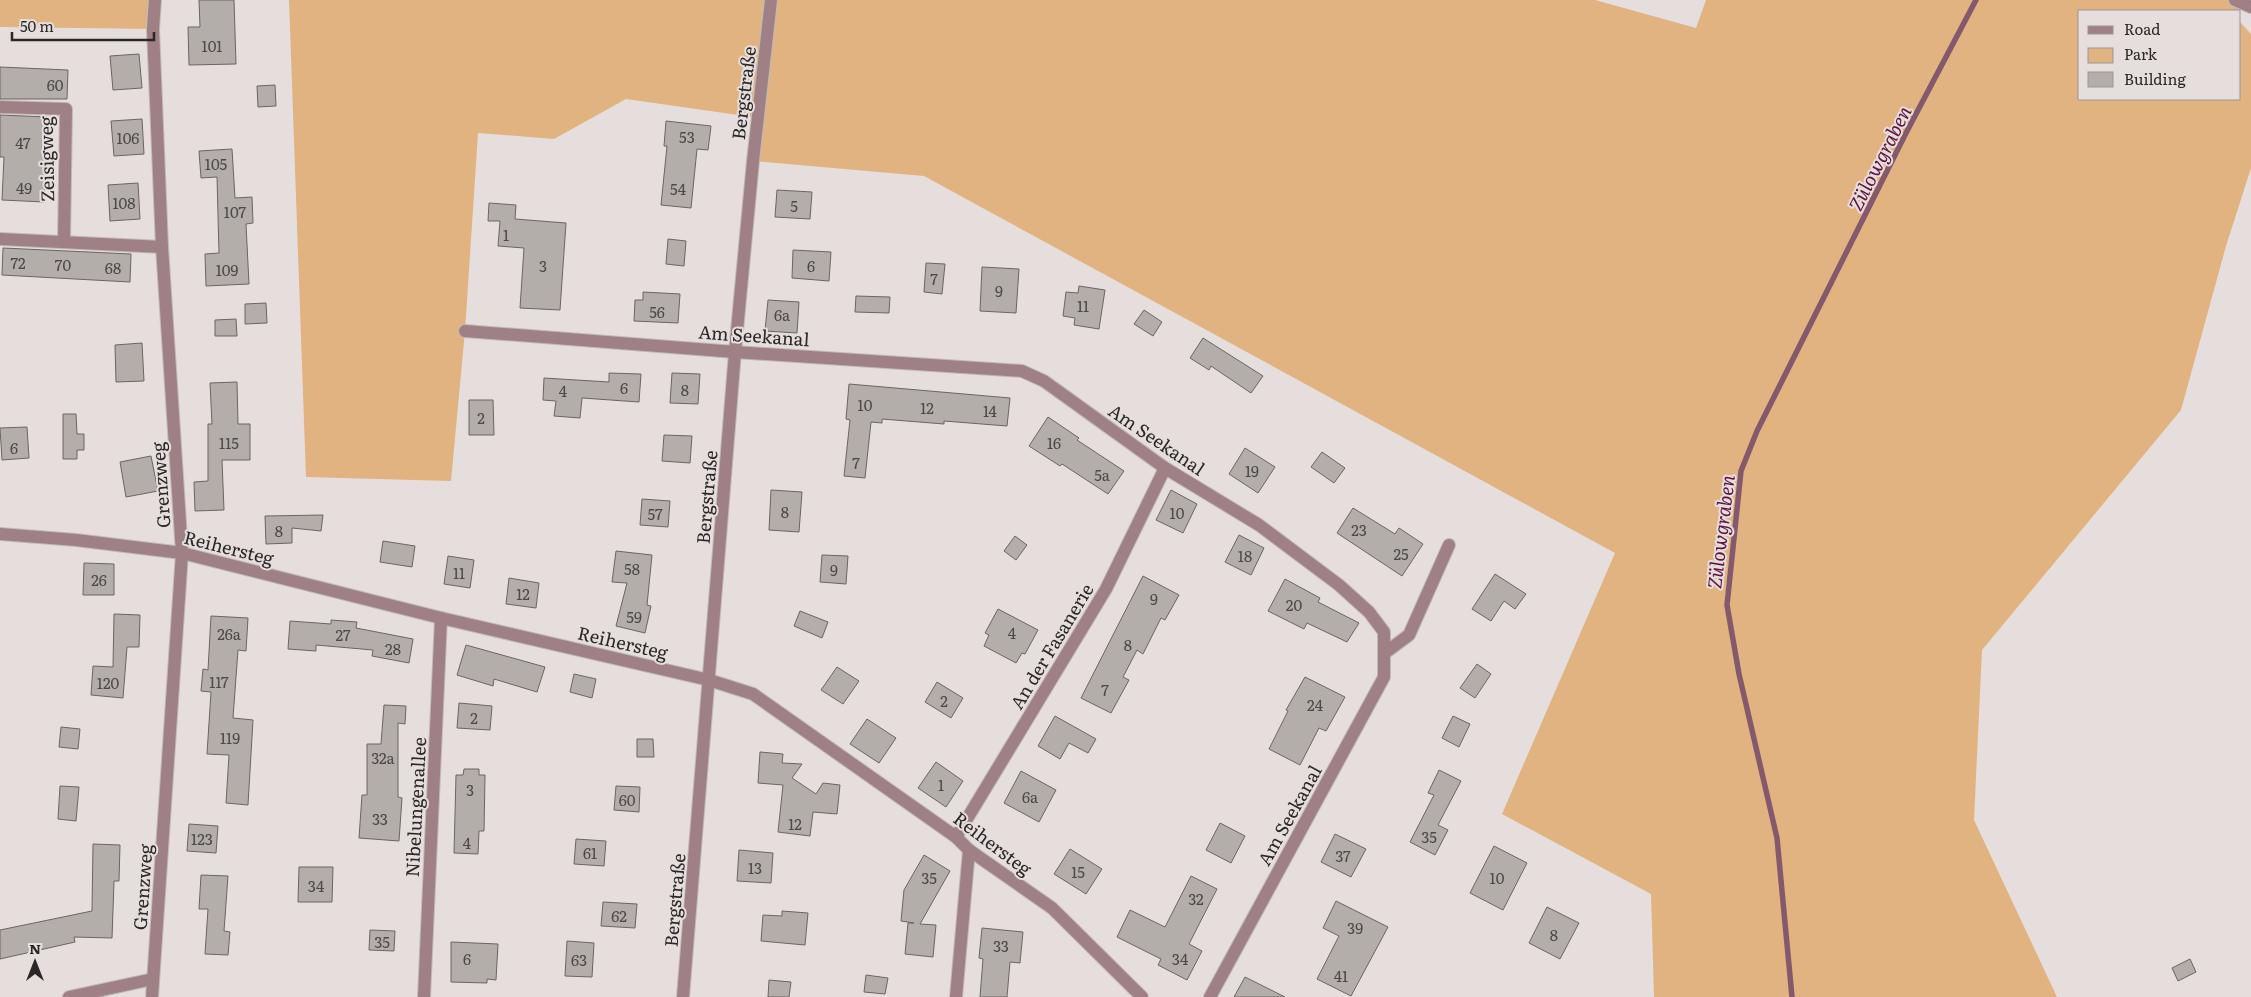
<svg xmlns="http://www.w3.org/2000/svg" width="2251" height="997" viewBox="0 0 2251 997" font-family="Literata,serif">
	<rect width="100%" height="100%" fill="#e6dedd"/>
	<g fill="#e0b380">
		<path d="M0,0H155L153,29L0,27Z"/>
		<path d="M289,0H1595L1696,28L1706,0H2241L2239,11H2080V99H2240V22L2251,34V168L2226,246L2181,410L1982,650L1974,820L2057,997H1654L1651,894L1502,814L1615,553L924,176L753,161L759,118L626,99L554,139L478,133L465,331L451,481L306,477Z"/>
	</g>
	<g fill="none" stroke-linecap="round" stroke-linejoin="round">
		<path stroke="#85596c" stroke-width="5.5" d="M1792,997L1777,838L1739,674L1727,605L1741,471L1757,431L1906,133L1976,0"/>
	</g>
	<g fill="#b4aeaa" stroke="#6b6562">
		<path d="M199,0H234L236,64L189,65L188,27H200Z"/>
		<path d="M139,54L142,88L113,90L110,56Z"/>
		<path d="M0,67L68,70L67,99H0Z"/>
		<path d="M275,85L276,106L258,107L257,86Z"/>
		<path d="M0,115L48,117L44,202L2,200L4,157H0Z"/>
		<path d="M142,119L144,154L114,156L111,121Z"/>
		<path d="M666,121L711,126L708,150L697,149L691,208L661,205L667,146H664Z"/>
		<path d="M232,149L235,198L252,197L253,223L246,224L249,284L206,286L205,254L219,253L217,177L201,178L199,151Z"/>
		<path d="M138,183L140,219L110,221L108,185Z"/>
		<path d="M777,190L812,192L810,219L775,217Z"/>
		<path d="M489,203L516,205L515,219L566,223L560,310L520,308L524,248L498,246L500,221H488Z"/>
		<path d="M668,239L686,241L684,266L666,264Z"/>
		<path d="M3,248L131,254L130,282L2,275Z"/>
		<path d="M793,250L831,252L829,281L792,278Z"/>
		<path d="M926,263L945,264L942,294L924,292Z"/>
		<path d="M982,267L1019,269L1016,313L980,311Z"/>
		<path d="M1079,286L1105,290L1099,329L1074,325L1075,318L1063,316L1066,292L1078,293Z"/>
		<path d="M643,292L680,294L678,323L634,321L635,300H643Z"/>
		<path d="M856,296L890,297L889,313L855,312Z"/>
		<path d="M768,300L799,302L797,333L765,331Z"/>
		<path d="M266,303L267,323L245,324V304Z"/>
		<path d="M1144,310L1162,322L1153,336L1134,324Z"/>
		<path d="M236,319L237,336H215V320Z"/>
		<path d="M1203,338L1263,376L1251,393L1211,366L1209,370L1190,358Z"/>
		<path d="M142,343L144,381L116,382L115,345Z"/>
		<path d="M609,373L641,374L639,402L582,398L580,418L554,416L556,401L543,400L544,378L609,382Z"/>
		<path d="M672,373L700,374L698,404L670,403Z"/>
		<path d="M237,382L238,424H250V460H222L224,510L195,511L194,482L208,481V424H212L210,383Z"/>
		<path d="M849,384L1010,398L1007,426L944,421V424L882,419V423L871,422L865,478L844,476L850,420L846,419Z"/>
		<path d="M469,400H493L494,435H469Z"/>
		<path d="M63,414H76L77,434H84V450H77V459H63Z"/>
		<path d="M1048,417L1079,438L1077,440L1124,471L1108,494L1062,464L1060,466L1029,446Z"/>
		<path d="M27,427L29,458L2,460L0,428Z"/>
		<path d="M664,435L692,436L690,463L662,461Z"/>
		<path d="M1245,448L1275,467L1258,493L1229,474Z"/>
		<path d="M1322,452L1345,468L1334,483L1311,467Z"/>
		<path d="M151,456L158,491L126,497L120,462Z"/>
		<path d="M771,490L802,492L799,532L769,530Z"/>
		<path d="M1171,490L1197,504L1183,533L1156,520Z"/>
		<path d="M642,499L670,501L668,527L640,525Z"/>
		<path d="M1353,508L1395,534L1399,528L1423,544L1402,576L1337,533Z"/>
		<path d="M323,515L321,531L292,528V543L266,544L265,516Z"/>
		<path d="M1239,535L1264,548L1251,575L1225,562Z"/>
		<path d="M1015,536L1027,545L1016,560L1004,551Z"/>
		<path d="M383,541L415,546L412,567L380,562Z"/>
		<path d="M616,551L652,555L647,605L651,606L645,633L616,626L627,583L612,582Z"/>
		<path d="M822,555L848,556L846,584L820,582Z"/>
		<path d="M448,556L474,560L470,588L444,584Z"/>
		<path d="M84,563L114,564V595H83Z"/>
		<path d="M1495,574L1526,594L1515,609L1504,601L1491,621L1472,609Z"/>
		<path d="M1143,576L1179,595L1165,620L1161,618L1143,654L1137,650L1123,677L1129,680L1111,713L1081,698Z"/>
		<path d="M509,578L539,583L536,608L506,604Z"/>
		<path d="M1285,579L1320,598L1318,602L1359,623L1347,642L1307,623L1304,629L1268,611Z"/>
		<path d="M998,609L1038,630L1025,654L1022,653L1016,663L984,646L989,635L985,633Z"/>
		<path d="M800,611L828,622L822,638L794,626Z"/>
		<path d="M114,614L140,615L139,647H127L123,698L91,695L93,666L113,667Z"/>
		<path d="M211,616L248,618L246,651L238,650L233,718L253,720L248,805L226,803L229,755L207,754L211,692L201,691L203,669L208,670Z"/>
		<path d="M331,620L357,622L356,628L413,639L409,663L372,656L373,650L316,645V651L288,649L290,621L331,624Z"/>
		<path d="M466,645L545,667L537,692L494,679L493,686L457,675Z"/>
		<path d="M1477,664L1491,674L1475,698L1460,688Z"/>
		<path d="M837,667L859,681L843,704L821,690Z"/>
		<path d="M574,674L596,679L592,698L570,692Z"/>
		<path d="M1305,677L1345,697L1326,731L1319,728L1300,765L1269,749L1288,711L1286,710Z"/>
		<path d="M937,682L963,698L951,718L925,702Z"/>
		<path d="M459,703L492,706L490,730L457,728Z"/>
		<path d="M384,705L406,706L405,724L398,723V797L402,798L399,841L359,838L362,795H367V744H381Z"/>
		<path d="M1055,716L1096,739L1088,753L1069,743L1060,759L1038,746Z"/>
		<path d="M1453,716L1470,724L1459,747L1442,738Z"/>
		<path d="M867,719L896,738L879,763L850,744Z"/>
		<path d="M61,727L80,729L78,749L59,747Z"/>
		<path d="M637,739H653L654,757H637Z"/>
		<path d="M760,752L783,754L782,763L802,764L792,778L816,794L823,783L840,785L837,814L813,812L810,836L778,832L783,785L758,783Z"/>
		<path d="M936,762L963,781L946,807L918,788Z"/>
		<path d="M464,769H479V775H485L484,831H479L478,854L454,853L456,775H463Z"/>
		<path d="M1439,770L1461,781L1438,825L1448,830L1435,855L1410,842L1434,795L1428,793Z"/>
		<path d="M1021,771L1056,790L1039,822L1004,803Z"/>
		<path d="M60,786L79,787L76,821L58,819Z"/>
		<path d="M616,786L640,787L639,812L614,810Z"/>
		<path d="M1220,823L1245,836L1231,863L1206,850Z"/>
		<path d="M189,824L218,826L216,853L187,851Z"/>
		<path d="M1335,834L1366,849L1351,877L1321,862Z"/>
		<path d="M576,839L606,841L604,866L574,864Z"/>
		<path d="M93,844L120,845L119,881H114L112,938L74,937L75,942L0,959V930L92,911Z"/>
		<path d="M1494,846L1527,863L1503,910L1470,893Z"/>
		<path d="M1070,849L1102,869L1086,894L1054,874Z"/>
		<path d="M739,850L773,853L771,883L737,881Z"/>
		<path d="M924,855L950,871L920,924L936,925L933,957L905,954L908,923H914L901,921L904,890Z"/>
		<path d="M299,867H333L332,902H298Z"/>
		<path d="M201,875L228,876L224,931L230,932L228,955L205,954L208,909H199Z"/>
		<path d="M1191,876L1217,889L1189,944L1202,951L1187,980L1158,965L1161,959L1117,937L1130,910L1165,927Z"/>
		<path d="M1336,901L1388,927L1351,996L1317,979L1339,936L1323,928Z"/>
		<path d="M603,902L637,904L635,928L601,926Z"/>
		<path d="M1547,907L1579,923L1560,959L1529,943Z"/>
		<path d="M782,911L808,913L805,945L761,941L763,915L782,916Z"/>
		<path d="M982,928L1023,932L1020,963L1010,962L1007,997H980L983,959L979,958Z"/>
		<path d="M370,930L395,931L394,951L369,950Z"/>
		<path d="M567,941L594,943L592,977L565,976Z"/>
		<path d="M451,942L498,944L496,980L487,979V983L451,982Z"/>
		<path d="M2190,959L2196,972L2178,981L2172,968Z"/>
		<path d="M866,975L888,978L885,994L864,992Z"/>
		<path d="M1245,977L1285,997H1234Z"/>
		<path d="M769,980L791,982L789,997H768Z"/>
	</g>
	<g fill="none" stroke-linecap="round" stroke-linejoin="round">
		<g stroke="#c0b9b9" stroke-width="14">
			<g id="minor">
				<path d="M2235,0L2251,7"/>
				<path d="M0,107L66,109L64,242"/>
				<path d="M0,239L162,247"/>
				<path d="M465,331L735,352L1022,371L1044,381L1165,468L1259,525L1339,585L1369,612L1384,632V677L1210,997"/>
				<path d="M0,534L76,540L182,553L441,618L709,680L753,694L956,837L969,850L1052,908L1142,997"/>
				<path d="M1386,652L1409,635L1449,545"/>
				<path d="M956,837L1106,589L1165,468"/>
				<path d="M69,997L153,979"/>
				<path d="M152,997L182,553L162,247L153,29L155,0"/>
				<path d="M424,997L441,618"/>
				<path d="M683,997L735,352L753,161L771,0"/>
				<path d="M956,997L969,850"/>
			</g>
		</g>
		<use href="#minor" stroke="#9f8084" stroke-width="12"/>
	</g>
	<g text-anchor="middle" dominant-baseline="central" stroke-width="4" stroke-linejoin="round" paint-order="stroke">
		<g font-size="15" fill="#4c4948">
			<text x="212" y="45">101</text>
			<text x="55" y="84">60</text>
			<text x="687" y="136">53</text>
			<text x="128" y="137">106</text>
			<text x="23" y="142">47</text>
			<text x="216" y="163">105</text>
			<text x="24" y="187">49</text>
			<text x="678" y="188">54</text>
			<text x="124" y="202">108</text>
			<text x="794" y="205">5</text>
			<text x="235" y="211">107</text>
			<text x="506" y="234">1</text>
			<text x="18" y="262">72</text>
			<text x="63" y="264">70</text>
			<text x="543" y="265">3</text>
			<text x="811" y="265">6</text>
			<text x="113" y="267">68</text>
			<text x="227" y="269">109</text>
			<text x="934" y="278">7</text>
			<text x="999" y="290">9</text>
			<text x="1083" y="305">11</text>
			<text x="657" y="311">56</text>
			<text x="782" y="314">6a</text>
			<text x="624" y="387">6</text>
			<text x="685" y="389">8</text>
			<text x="563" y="390">4</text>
			<text x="865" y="404">10</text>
			<text x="927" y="407">12</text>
			<text x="990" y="410">14</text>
			<text x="481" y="417">2</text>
			<text x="229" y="442">115</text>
			<text x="1054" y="442">16</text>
			<text x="14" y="447">6</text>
			<text x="856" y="462">7</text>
			<text x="1252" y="470">19</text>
			<text x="1102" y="474">5a</text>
			<text x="785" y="511">8</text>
			<text x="1177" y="512">10</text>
			<text x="655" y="513">57</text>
			<text x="1359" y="529">23</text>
			<text x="279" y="530">8</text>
			<text x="1401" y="553">25</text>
			<text x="1245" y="555">18</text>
			<text x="632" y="568">58</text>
			<text x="834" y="569">9</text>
			<text x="459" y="572">11</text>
			<text x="99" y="579">26</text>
			<text x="523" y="593">12</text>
			<text x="1154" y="598">9</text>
			<text x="1294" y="604">20</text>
			<text x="634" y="616">59</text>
			<text x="1012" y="632">4</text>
			<text x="229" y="633">26a</text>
			<text x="343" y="634">27</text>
			<text x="1128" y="644">8</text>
			<text x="393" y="648">28</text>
			<text x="219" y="681">117</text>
			<text x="108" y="682">120</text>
			<text x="1105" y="689">7</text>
			<text x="944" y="700">2</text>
			<text x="1315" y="704">24</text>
			<text x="474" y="717">2</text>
			<text x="230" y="737">119</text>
			<text x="383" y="757">32a</text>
			<text x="941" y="784">1</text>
			<text x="470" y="789">3</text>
			<text x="1030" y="796">6a</text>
			<text x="627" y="799">60</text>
			<text x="380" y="818">33</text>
			<text x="795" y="823">12</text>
			<text x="1429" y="836">35</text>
			<text x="202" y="838">123</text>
			<text x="467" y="842">4</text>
			<text x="590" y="852">61</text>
			<text x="1343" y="855">37</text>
			<text x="755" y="867">13</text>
			<text x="1078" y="871">15</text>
			<text x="929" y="877">35</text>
			<text x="1497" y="877">10</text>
			<text x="316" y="885">34</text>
			<text x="1196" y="898">32</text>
			<text x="619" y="915">62</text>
			<text x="1355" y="927">39</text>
			<text x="1554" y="934">8</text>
			<text x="382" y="941">35</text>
			<text x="1001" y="945">33</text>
			<text x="467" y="958">6</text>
			<text x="1180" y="958">34</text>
			<text x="579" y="959">63</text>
			<text x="1341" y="975">41</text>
		</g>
		<g font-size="18" fill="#2a2727" stroke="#e6dedd">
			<text transform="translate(743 93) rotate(-83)">Bergstraße</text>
			<text transform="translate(46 159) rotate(-91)">Zeisigweg</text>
			<text transform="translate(754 335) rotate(4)">Am Seekanal</text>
			<text transform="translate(1157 439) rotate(34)">Am Seekanal</text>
			<text transform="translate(160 485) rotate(-94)">Grenzweg</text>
			<text transform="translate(706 497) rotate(-85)">Bergstraße</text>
			<text transform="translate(229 547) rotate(14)">Reihersteg</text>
			<text transform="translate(623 642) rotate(13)">Reihersteg</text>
			<text transform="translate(1051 646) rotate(-59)">An der Fasanerie</text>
			<text transform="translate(415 807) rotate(-87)">Nibelungenallee</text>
			<text transform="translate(1289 815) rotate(-61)">Am Seekanal</text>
			<text transform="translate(993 843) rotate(37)">Reihersteg</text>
			<text transform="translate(142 887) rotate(-86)">Grenzweg</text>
			<text transform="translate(674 900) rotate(-85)">Bergstraße</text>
		</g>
		<g font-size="19" font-style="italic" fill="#5f133d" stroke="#e6dedd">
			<text transform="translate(1879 158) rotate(-63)">Zülowgraben</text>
			<text transform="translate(1720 532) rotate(-83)">Zülowgraben</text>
		</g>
	</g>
	<rect x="2078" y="10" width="162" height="90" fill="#e6dedd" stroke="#9b9594"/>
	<rect x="2088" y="26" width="25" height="8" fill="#9f8084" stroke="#9b9594"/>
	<text x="2124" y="35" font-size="15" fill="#2a2727">Road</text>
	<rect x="2088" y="48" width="25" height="15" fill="#e0b380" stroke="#9b9594"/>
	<text x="2124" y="60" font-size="15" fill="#2a2727">Park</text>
	<rect x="2088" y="72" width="25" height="15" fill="#b4aeaa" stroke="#9b9594"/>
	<text x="2124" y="85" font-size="15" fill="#2a2727">Building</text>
	<g transform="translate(35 962)" stroke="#e6dedd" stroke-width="4" paint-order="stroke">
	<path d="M0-4L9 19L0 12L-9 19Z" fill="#2a2727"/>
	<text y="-8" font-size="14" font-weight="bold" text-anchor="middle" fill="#2a2727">N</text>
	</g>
	<path d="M12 32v8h142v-8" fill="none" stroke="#2a2727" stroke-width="2.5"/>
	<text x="20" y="32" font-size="15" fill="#2a2727" stroke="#e6dedd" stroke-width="4" paint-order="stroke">50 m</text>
</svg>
